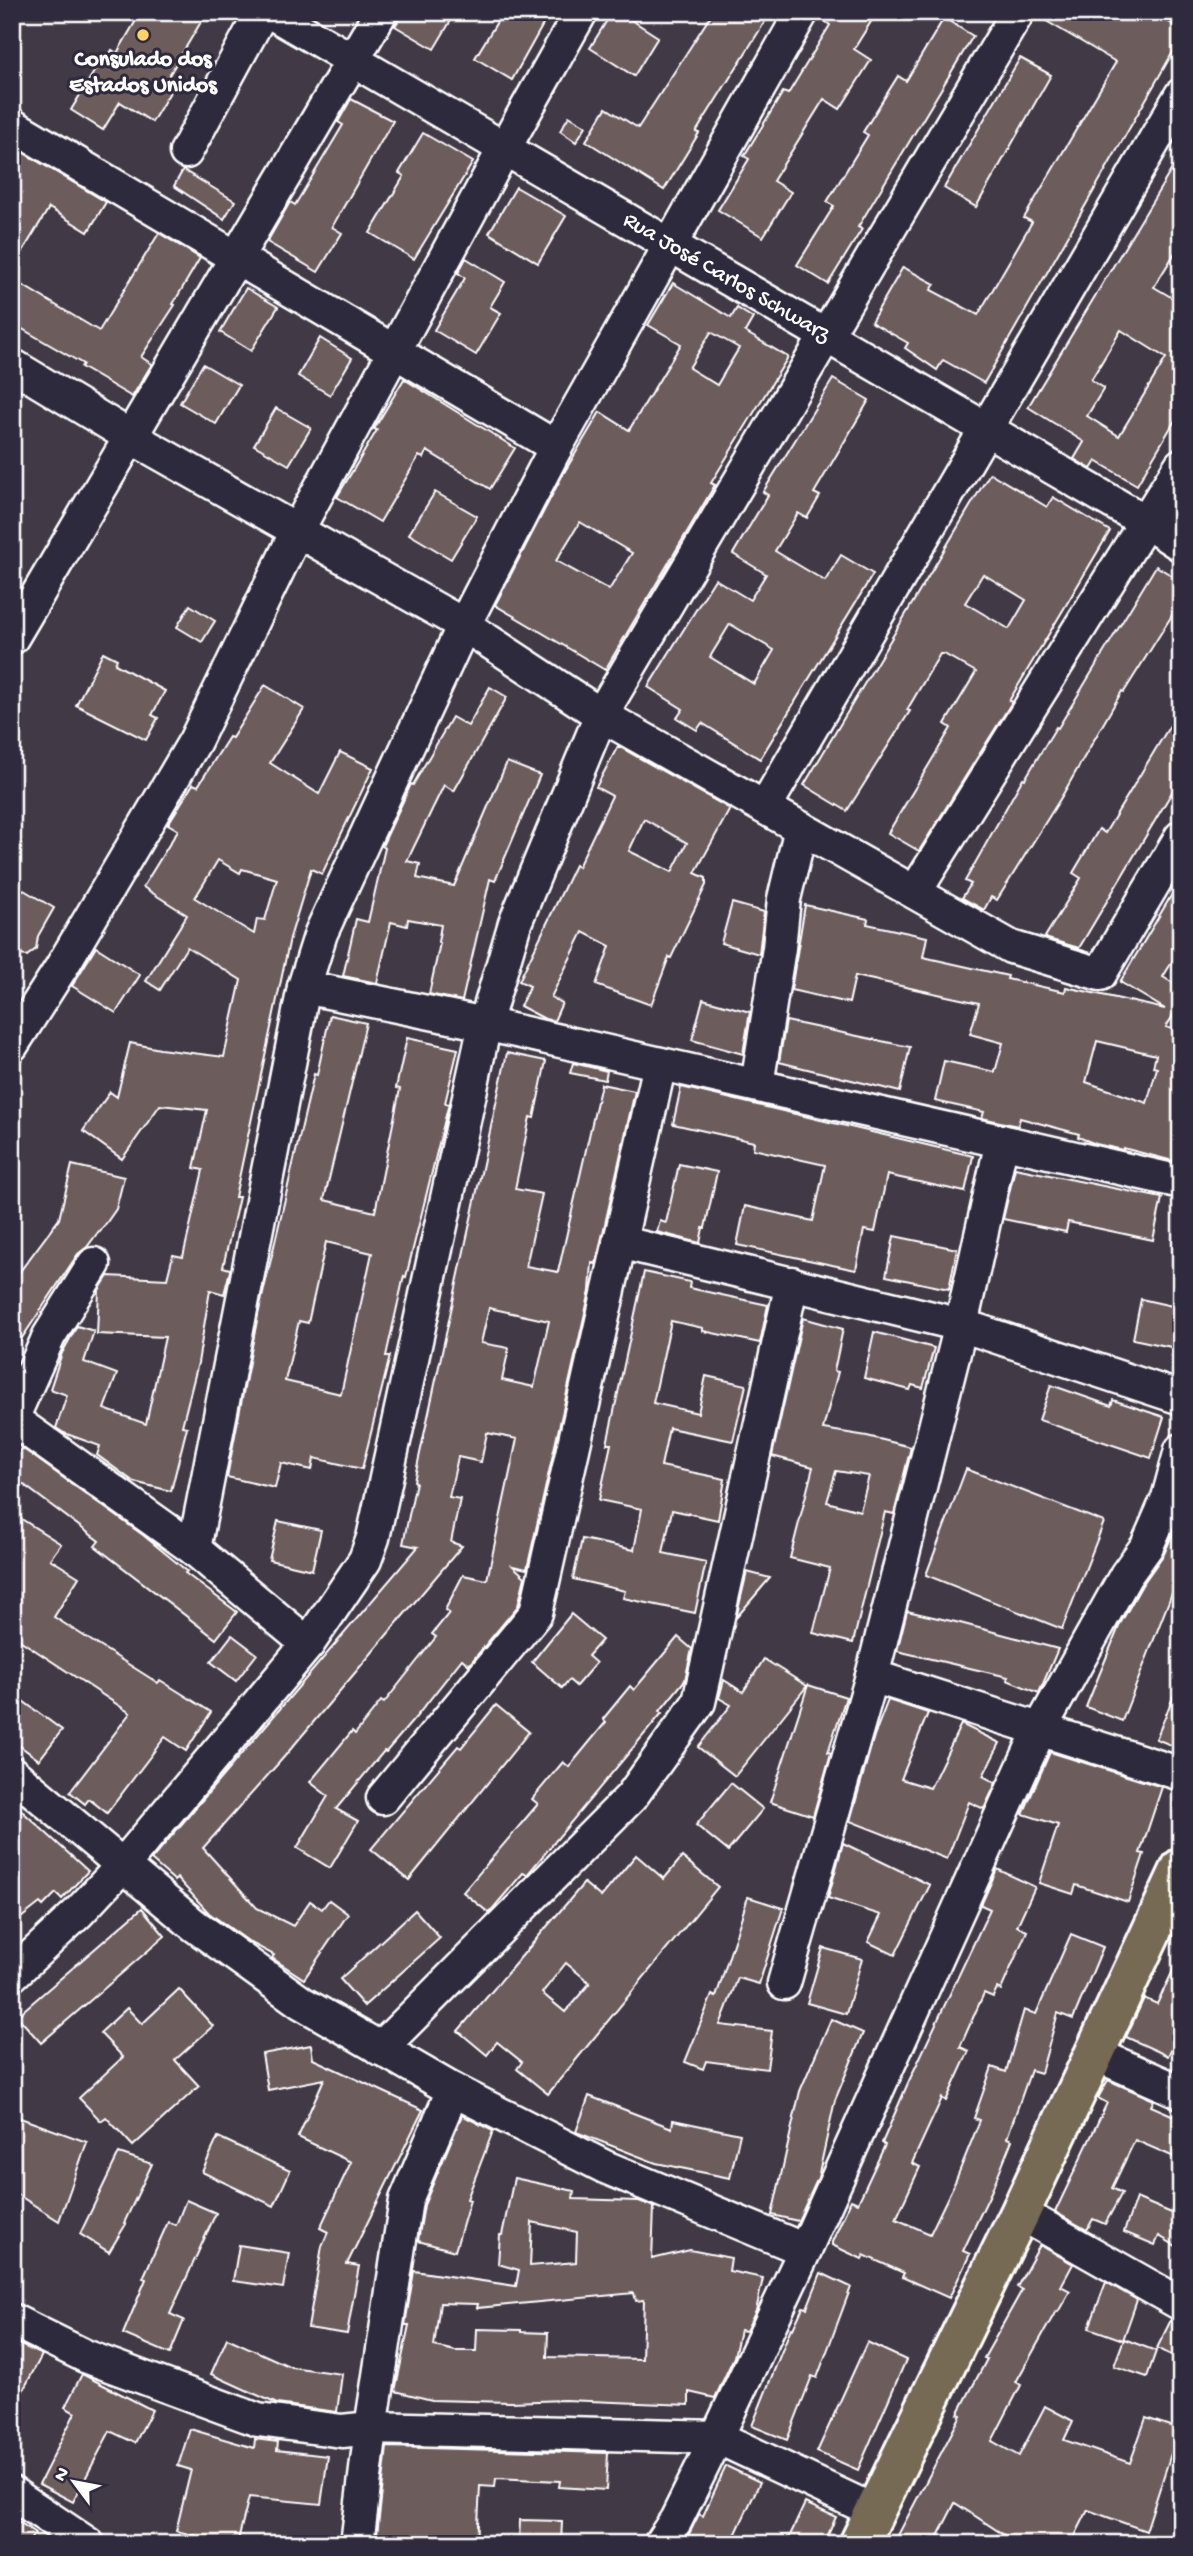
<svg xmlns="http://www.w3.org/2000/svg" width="1193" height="2556" viewBox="0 0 1193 2556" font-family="'Gochi Hand',sans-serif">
	<rect width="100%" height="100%" fill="#423946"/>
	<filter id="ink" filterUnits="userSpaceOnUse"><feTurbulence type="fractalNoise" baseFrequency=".0143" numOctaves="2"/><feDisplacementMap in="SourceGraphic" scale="14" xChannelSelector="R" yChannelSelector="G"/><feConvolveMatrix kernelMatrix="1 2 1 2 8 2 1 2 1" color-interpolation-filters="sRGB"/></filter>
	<g filter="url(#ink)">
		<g fill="#6d5b5b" stroke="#fff" stroke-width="2" fill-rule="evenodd">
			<path d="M141,12H207L165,82L173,87L152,122L120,102L103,130L71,110L101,60L105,62L112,50L117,53Z"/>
			<path d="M404,12H456L434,49L395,26Z"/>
			<path d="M503,12H550L512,80L475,58Z"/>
			<path d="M612,12H619L658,37L634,76L590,48Z"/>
			<path d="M713,12H771L696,132L699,133L664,190L586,141L606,108L638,128Z"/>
			<path d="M820,12H877L854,49L871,60L840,109L824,99L773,181L791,192L763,237L718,210L749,159L744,156L783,92L788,94L830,25L819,17Z"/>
			<path d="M1036,12H1151L1181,29V38L984,383L943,360L937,370L905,348L908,343L871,322L903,267L935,284L931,290L978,315L1032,222L1024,218L1116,62L1036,15Z"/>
			<path d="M944,18L973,36L858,227L862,229L828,284L797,265L834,206L827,202L868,135L863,132L898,76L906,81Z"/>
			<path d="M1020,58L1051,75L976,207L944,188Z"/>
			<path d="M351,99L393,121L332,227L342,233L318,272L267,242L290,202L295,205L343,125L338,122Z"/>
			<path d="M569,116L586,126L576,142L560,131Z"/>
			<path d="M423,133L473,162L414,259L370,233L404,176L399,173Z"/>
			<path d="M12,146L106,202L88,232L49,208L12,269Z"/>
			<path d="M1181,154V243L1154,287L1181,303V410L1137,485L1096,461L1091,469L1074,459L1084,442L1028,407ZM1121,330L1166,358L1119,436L1087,416L1104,388L1091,380Z"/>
			<path d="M183,170L235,201L224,219L174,186Z"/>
			<path d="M516,187L566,216L538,263L489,233Z"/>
			<path d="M159,233L200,258L173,304L175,305L141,357L152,364L132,397L81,367L83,364L12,323V279L99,331Z"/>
			<path d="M466,258L505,282L490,307L501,313L476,355L434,330L465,278L458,273Z"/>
			<path d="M673,283L731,318L737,308L753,318L745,332L788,357L711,483L715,485L605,670L495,605L562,476L600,412L629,430L681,344L648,325ZM711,332L739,348L717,385L689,368ZM580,522L632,553L609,590L556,561Z"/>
			<path d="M246,288L278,307L251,351L220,332Z"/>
			<path d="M320,338L352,358L330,395L298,376Z"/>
			<path d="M203,364L239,385L216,424L180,403Z"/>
			<path d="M404,379L515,448L490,489L427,451L423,458L419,456L380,522L337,497L377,430L374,429Z"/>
			<path d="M833,379L869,400L814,493L820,496L807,518L798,513L775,551L825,581L841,555L873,574L760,759L702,723L697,730L677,718L683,709L648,687L715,579L750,600L766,574L733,554L768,495L763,492ZM730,624L774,650L754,684L710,657Z"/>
			<path d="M276,408L311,428L289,465L254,445Z"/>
			<path d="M990,473L1047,507L1053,497L1110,531L1009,701L1012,702L919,851L888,833L951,728L945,724L976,672L944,654H940L907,710L910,711L847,811L804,785ZM983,574L1026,600L1009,629L965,603Z"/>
			<path d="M435,492L477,516L451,559L409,534Z"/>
			<path d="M1156,566L1181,581V601L1124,692L1122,691L1062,796L997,900L991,897L984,910L962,898L971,884L965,881L1023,778L1025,779L1056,727L1058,728Z"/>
			<path d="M190,605L215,621L202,642L177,627Z"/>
			<path d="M103,652L117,659L115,664L165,691L152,715L158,718L146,740L76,705Z"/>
			<path d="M265,685L304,709L270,763L319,794L340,752L373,768L322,874L311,869L290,938L235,1197H239L223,1267L230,1269V1271L224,1294L210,1290L198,1363L182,1426L187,1427L171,1491L134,1482L97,1455L100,1446L64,1433L56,1428L67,1395L50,1389L62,1353L77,1326L94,1331L84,1362L117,1374L104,1409L146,1424L165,1337L97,1334L99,1290L108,1276L167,1279L173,1255L183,1257L203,1170L194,1168L207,1110L160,1105L122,1159L83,1131L110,1092L117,1097L130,1043L160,1049L224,1057L241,980L187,947L160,990L146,981L187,915L143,887L178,830L168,824L193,784L198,786L229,737L232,738ZM218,860L240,873L242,869L277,879L265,920L257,919L254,934L195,898Z"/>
			<path d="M490,687L507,697L454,791L444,785L407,861L420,864L417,878L454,886L507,762L540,775L495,881L490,879L462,1001L429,994L440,943L438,942L441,925L408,919L407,926L391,922L377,983L343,976L356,919L368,922L385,848L382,846L411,784L413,785L452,717L468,726Z"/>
			<path d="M1181,707V777L1079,948L1048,939L1045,937L1081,878L1073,873L1099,829L1105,833Z"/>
			<path d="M618,746L730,809L695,873L706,878V885L671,958L669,957L651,1005L596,985L610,946L583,932L551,997L562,1003L554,1021L545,1019L520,1006L530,986L519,981L575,865L578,867L612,796L596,787ZM644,819L687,843L672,872L629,851Z"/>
			<path d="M1181,879V947L1163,977L1181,988V1003L1166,1027L1181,1032V1163L1123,1148V1150L1096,1144L1078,1137L1079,1134L1020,1118L1018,1126L982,1118L984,1112L935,1101L944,1061L995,1072L1003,1043L970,1034L979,1003L855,976L849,1003L791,990L805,905L868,919L867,924L927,937L923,957L1008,976L1007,979L1065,992L1066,987L1165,1009L1120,982ZM1097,1041L1156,1055L1153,1067L1157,1068L1147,1103L1086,1082Z"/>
			<path d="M12,883L54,908L38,936L36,949L27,956L12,954Z"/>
			<path d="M732,903L764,912L759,954L721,943Z"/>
			<path d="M96,947L140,975L116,1013L72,986Z"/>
			<path d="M703,999L750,1012L743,1054L692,1040Z"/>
			<path d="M330,1015L366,1023L324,1200L375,1212L400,1089L396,1088L407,1038L458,1049L445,1103L449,1104L447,1111L406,1277L404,1276L386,1356H390L362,1469L314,1458L312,1470L281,1463L275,1488L227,1477L258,1315L314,1074L317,1075ZM326,1242L372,1253L341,1394L285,1381L299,1321L308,1323Z"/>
			<path d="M786,1021L910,1047L900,1092L779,1062Z"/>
			<path d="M507,1053L546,1061L534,1118L530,1117L515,1189L542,1194L526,1266L558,1272L601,1084L635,1091L596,1264L592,1263L590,1291L527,1569L513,1566L525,1577L518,1606L469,1665L462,1659L416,1717L386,1752L384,1751L336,1809L358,1821L330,1868L297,1848L328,1796L310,1782L352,1731L355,1734L381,1701L384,1703L436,1637L432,1634L449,1613L445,1610L463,1575L487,1580L517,1439L487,1433L481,1462L458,1457L449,1497L460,1499L451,1542L462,1546L284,1757L203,1848L257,1908L293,1926L310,1901L322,1909L329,1900L348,1914L304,1979L272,1958L274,1955L251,1943L209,1913L177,1878L175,1881L151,1860L418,1547L403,1544L416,1482L414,1481ZM489,1308L549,1321L534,1387L502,1380L509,1348L481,1343Z"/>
			<path d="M573,1063L607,1071L605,1080L570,1073Z"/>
			<path d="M681,1087L973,1156L965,1192L887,1175L875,1232L864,1230L856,1270L737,1245L745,1206L813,1221L825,1165L753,1149L754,1142L673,1124Z"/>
			<path d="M679,1164L717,1172L705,1228H703L700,1243L657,1232L660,1221L666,1223Z"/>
			<path d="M72,1165L124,1177L116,1209L100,1232L99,1231L87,1247L78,1254L12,1353V1282L59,1219Z"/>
			<path d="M1015,1168L1162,1198L1153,1240L1068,1222L1066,1232L1003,1219Z"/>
			<path d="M894,1236L957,1249L949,1289L886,1276Z"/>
			<path d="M644,1272L690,1282L689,1288L768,1305L760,1343L703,1331V1328L671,1321L653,1403L698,1413L706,1376L746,1385L733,1441L669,1428L661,1466L725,1479L718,1520L672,1510L663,1553L706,1562L695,1613L623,1598L625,1591L573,1579L582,1539L634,1550L642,1509L599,1500L611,1444H607Z"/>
			<path d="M1141,1299L1181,1308V1325L1176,1348L1133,1339Z"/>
			<path d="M803,1318L843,1329L834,1371L838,1372L823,1429L867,1436L911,1447L894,1514L885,1512L853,1643L813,1633L830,1568L790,1558L813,1467L772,1456ZM836,1471L869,1476L860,1511L827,1502Z"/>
			<path d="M874,1332L934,1348L923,1388L912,1385L910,1390L864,1378Z"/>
			<path d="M1051,1385L1111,1406L1113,1400L1164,1417L1151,1458L1039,1420Z"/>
			<path d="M22,1448L143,1535L187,1571L185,1573L237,1612L216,1639L95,1546L99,1541L12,1476V1461Z"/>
			<path d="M966,1469L1104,1522L1062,1629L926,1575Z"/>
			<path d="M12,1513L61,1544L50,1559L79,1577L54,1617L158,1683L160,1680L211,1712L186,1751L165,1737L107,1813L89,1799L85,1804L70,1792L130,1713L12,1635Z"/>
			<path d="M1181,1515V1590L1174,1588L1122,1721L1086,1707L1120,1624L1142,1585L1164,1554Z"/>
			<path d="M278,1521L321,1530L312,1570L269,1560Z"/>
			<path d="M747,1572L770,1578L736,1618Z"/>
			<path d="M907,1611L960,1623L1058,1649L1039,1693L1007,1680L1008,1677L897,1651Z"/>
			<path d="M571,1614L602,1640L588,1656L596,1663L576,1686L569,1680L562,1688L532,1662Z"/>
			<path d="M232,1635L257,1654L236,1681L211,1662Z"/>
			<path d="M678,1637L692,1649L685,1680L660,1711L662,1713L527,1875L523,1873L489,1913L463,1892L538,1804L532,1799L563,1762L569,1767L606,1722L603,1719L630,1686L634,1690Z"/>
			<path d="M764,1659L807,1686L735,1776L698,1747L731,1705L719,1698L724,1680L743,1692Z"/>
			<path d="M1180,1680H1181V1749L1156,1739Z"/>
			<path d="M808,1685L846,1697L828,1752L831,1753L813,1816L770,1802Z"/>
			<path d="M12,1693L62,1730L39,1760L12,1740Z"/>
			<path d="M888,1700L928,1713L901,1779L930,1788L961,1724L1000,1743L983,1776L996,1783L984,1809L969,1802L947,1859L850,1821L874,1736Z"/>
			<path d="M496,1705L529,1732L409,1880L371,1849L458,1746L461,1748Z"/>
			<path d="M1050,1752L1162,1787L1140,1853L1144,1854L1128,1902L1076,1885L1073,1894L1039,1883L1058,1825L1023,1814Z"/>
			<path d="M731,1783L763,1809L728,1851L696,1825Z"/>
			<path d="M12,1802L88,1871L62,1899L56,1893L43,1906L40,1903L12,1925Z"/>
			<path d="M843,1843L930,1885L895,1955L868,1942L881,1915L828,1898Z"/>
			<path d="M636,1855L664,1879L682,1857L718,1887L548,2094L517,2069L522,2062L497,2042L487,2055L458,2031L584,1883L601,1897ZM566,1963L590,1983L565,2012L542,1993Z"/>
			<path d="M997,1869L1035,1887L1017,1926L1027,1931L1001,1990L997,1988L993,1997L984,1993L960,2047L969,2051L946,2101L942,2098L912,2163L920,2167L896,2219L930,2234L955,2182L980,2120L974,2118L992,2067L1006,2072L1024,2010L1036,2014L1071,1934L1103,1947L1073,2019L1058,2013L1041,2073L1031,2070L1007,2138L1012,2140L991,2192L963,2251L970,2254L949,2298L902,2277L904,2273L864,2255L862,2259L832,2245V2242L851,2200L858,2203L885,2145L882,2143L908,2083L990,1909L981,1905Z"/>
			<path d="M748,1897L783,1908L759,1984L738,1978L720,2025L772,2031L767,2069L706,2061L703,2069L685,2062L712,1995L716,1997Z"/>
			<path d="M142,1908L165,1936L41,2043L17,2016Z"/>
			<path d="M415,1910L440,1938L364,2006L340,1979Z"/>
			<path d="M823,1948L862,1959L846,2014L807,2003Z"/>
			<path d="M1181,1954V2029L1168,2056L1126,2037L1144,1998L1157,2004Z"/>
			<path d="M179,1989L213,2026L175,2060L199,2086L133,2146L106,2117L101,2121L79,2098L123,2057L100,2033L127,2008L142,2024Z"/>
			<path d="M831,2019L863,2033L835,2100L818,2178L798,2221L772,2215L800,2091Z"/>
			<path d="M311,2045L313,2059L423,2110L347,2264L359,2266L347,2334L308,2328L322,2246L328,2232L320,2228L351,2162L298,2137L324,2079L268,2090L262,2054Z"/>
			<path d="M1108,2080L1154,2100L1151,2106L1181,2119V2160L1135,2140L1112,2188L1122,2193L1105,2224L1093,2219L1087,2230L1055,2212L1107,2103L1098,2098Z"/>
			<path d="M589,2096L672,2128L673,2120L740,2134L730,2178L656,2163L576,2132Z"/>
			<path d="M12,2115L87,2142L59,2221L12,2191Z"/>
			<path d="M462,2115L493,2131L467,2199L470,2200L455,2251L418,2241L424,2205Z"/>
			<path d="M218,2137L290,2171L274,2206L202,2172Z"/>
			<path d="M119,2153L152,2164L124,2223L126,2224L109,2252L80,2234Z"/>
			<path d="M514,2178L574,2191L573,2199L639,2201L654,2207L652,2259L690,2250L731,2258L729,2271L763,2278L756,2311L746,2331L740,2330L734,2357L715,2398L689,2392V2405L564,2400L511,2402L432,2400L395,2391L409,2325H405L414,2271L516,2286L519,2270L498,2264L500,2235H502ZM532,2222L577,2232L576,2262L530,2266ZM634,2293L636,2301L644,2300L642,2359L547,2357L548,2333L521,2332V2330L477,2329L476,2351H455L434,2346L440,2303L478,2304L477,2308Z"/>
			<path d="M1136,2198L1181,2217V2249L1159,2236L1155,2245L1124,2232Z"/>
			<path d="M186,2200L216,2213L170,2314L184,2320L170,2354L123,2334L146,2279L143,2278L168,2222L176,2225Z"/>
			<path d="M239,2245L289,2253L283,2288L233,2281Z"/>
			<path d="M1040,2245L1073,2264L1061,2286L1070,2291L1058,2312L1056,2311L1016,2382L1021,2385L992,2441L1019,2456L1045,2406L1073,2421L1064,2440L1130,2463L1146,2418L1179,2429L1146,2531L1088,2510L1071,2544H1018L955,2503L934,2544H909L897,2537L961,2415L958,2414L987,2359L984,2358L1022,2290L1017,2287Z"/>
			<path d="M821,2273L851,2287L817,2378L812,2376L787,2440L752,2426L791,2328L793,2329L803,2307L807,2308Z"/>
			<path d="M1106,2282L1137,2300L1123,2340L1089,2328Z"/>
			<path d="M1171,2320L1181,2322V2360L1157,2348Z"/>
			<path d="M227,2338L291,2367L342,2374L337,2412L277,2404L211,2374Z"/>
			<path d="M1124,2339L1156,2351L1147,2377L1114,2366Z"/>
			<path d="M12,2341L42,2355L12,2411Z"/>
			<path d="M867,2342L906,2360L858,2470L817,2452Z"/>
			<path d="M82,2374L152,2410L135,2443L110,2431L73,2502L39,2484L75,2413L65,2407Z"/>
			<path d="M190,2429L254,2448L255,2439L278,2442L277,2450L328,2456L321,2504L249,2497L237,2544H218L219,2541L176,2531L191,2470L178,2466Z"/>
			<path d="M387,2447L608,2453L606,2490L559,2487L560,2481L496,2478L495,2487L480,2486L477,2544H376Z"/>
			<path d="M726,2466L760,2482L731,2544H684L699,2514L703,2516Z"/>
			<path d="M805,2503L836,2517L824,2544H786Z"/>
			<path d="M12,2517L35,2533L27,2544H12Z"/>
			<path d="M520,2520L562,2521L561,2544H519Z"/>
		</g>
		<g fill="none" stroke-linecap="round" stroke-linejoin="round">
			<g stroke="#fff" stroke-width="37">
				<g id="minor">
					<path id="s1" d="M270,12L1146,522L1181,545"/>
					<path d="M12,125L556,447"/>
					<path d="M186,152L262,12"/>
					<path d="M12,365L131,437L464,625L601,715L1011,947L1100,974L1181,837"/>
					<path d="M12,638L381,12"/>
					<path d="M765,807L1181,95"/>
					<path d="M915,892L1181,465"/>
					<path d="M304,987L485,1024L1181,1182"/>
					<path d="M12,1045L61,968L195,741L297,531L504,149L581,12"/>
					<path d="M757,1085L779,948L784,899L801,828"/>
					<path d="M619,1242L961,1325L1181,1398"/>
					<path d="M12,1419L194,1549L308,1644"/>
					<path d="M12,1419L49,1336L94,1264"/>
					<path d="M194,1549L304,987L321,933L464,625L556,447L802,12"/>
					<path d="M872,1676L1181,1774"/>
					<path d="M12,1773L194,1925L302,2003L453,2090L605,2167L805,2250"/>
					<path d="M383,1798L536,1613L660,1064"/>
					<path d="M12,1975L78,1913L123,1865L308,1644L365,1560L373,1538L485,1024L515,923L601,715L1018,12"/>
					<path d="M784,1983L872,1676L961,1325L1002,1141"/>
					<path d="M380,2049L631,1797L699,1702L792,1283"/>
					<path d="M1095,2054L1181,2092"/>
					<path d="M1020,2213L1181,2304"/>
					<path d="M12,2320L85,2356L258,2420L342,2431L371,2428L717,2437L874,2511"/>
					<path d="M12,2493L88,2544"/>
					<path d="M357,2544L371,2428L406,2200L453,2090"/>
					<path d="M660,2544L676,2520L717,2437L805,2250L1040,1729L1126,1575L1147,1546L1168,1498L1181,1450"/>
				</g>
			</g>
			<g stroke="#fff" stroke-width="44">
				<path id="major" d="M859,2544L1020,2213L1181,1868"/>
			</g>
			<use href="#minor" stroke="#2f2a3d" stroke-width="32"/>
			<use href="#major" stroke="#766a55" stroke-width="38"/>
		</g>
	</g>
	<circle fill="#ffd166" stroke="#2f2a3d" stroke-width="2.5" cx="143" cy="35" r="7"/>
	<g text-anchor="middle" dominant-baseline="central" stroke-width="6" stroke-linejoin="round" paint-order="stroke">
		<g font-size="23" font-weight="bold" fill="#fff" stroke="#2f2a3d">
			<text x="143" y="60">Consulado dos<tspan x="143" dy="26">Estados Unidos</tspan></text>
		</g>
		<g font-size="23" fill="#fff" stroke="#2f2a3d">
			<text stroke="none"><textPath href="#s1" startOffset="528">Rua José Carlos Schwarz</textPath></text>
		</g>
	</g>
	<rect width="1193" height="2556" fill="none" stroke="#2f2a3d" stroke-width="42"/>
	<rect x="21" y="21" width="1151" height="2514" fill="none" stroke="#fff" stroke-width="2.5" filter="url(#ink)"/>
	<g transform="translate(74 2482) rotate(302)" stroke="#2f2a3d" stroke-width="5" paint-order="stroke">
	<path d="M0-5L12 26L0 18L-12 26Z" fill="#ffffff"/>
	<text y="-10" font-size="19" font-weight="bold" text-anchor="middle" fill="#ffffff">N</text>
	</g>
</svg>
